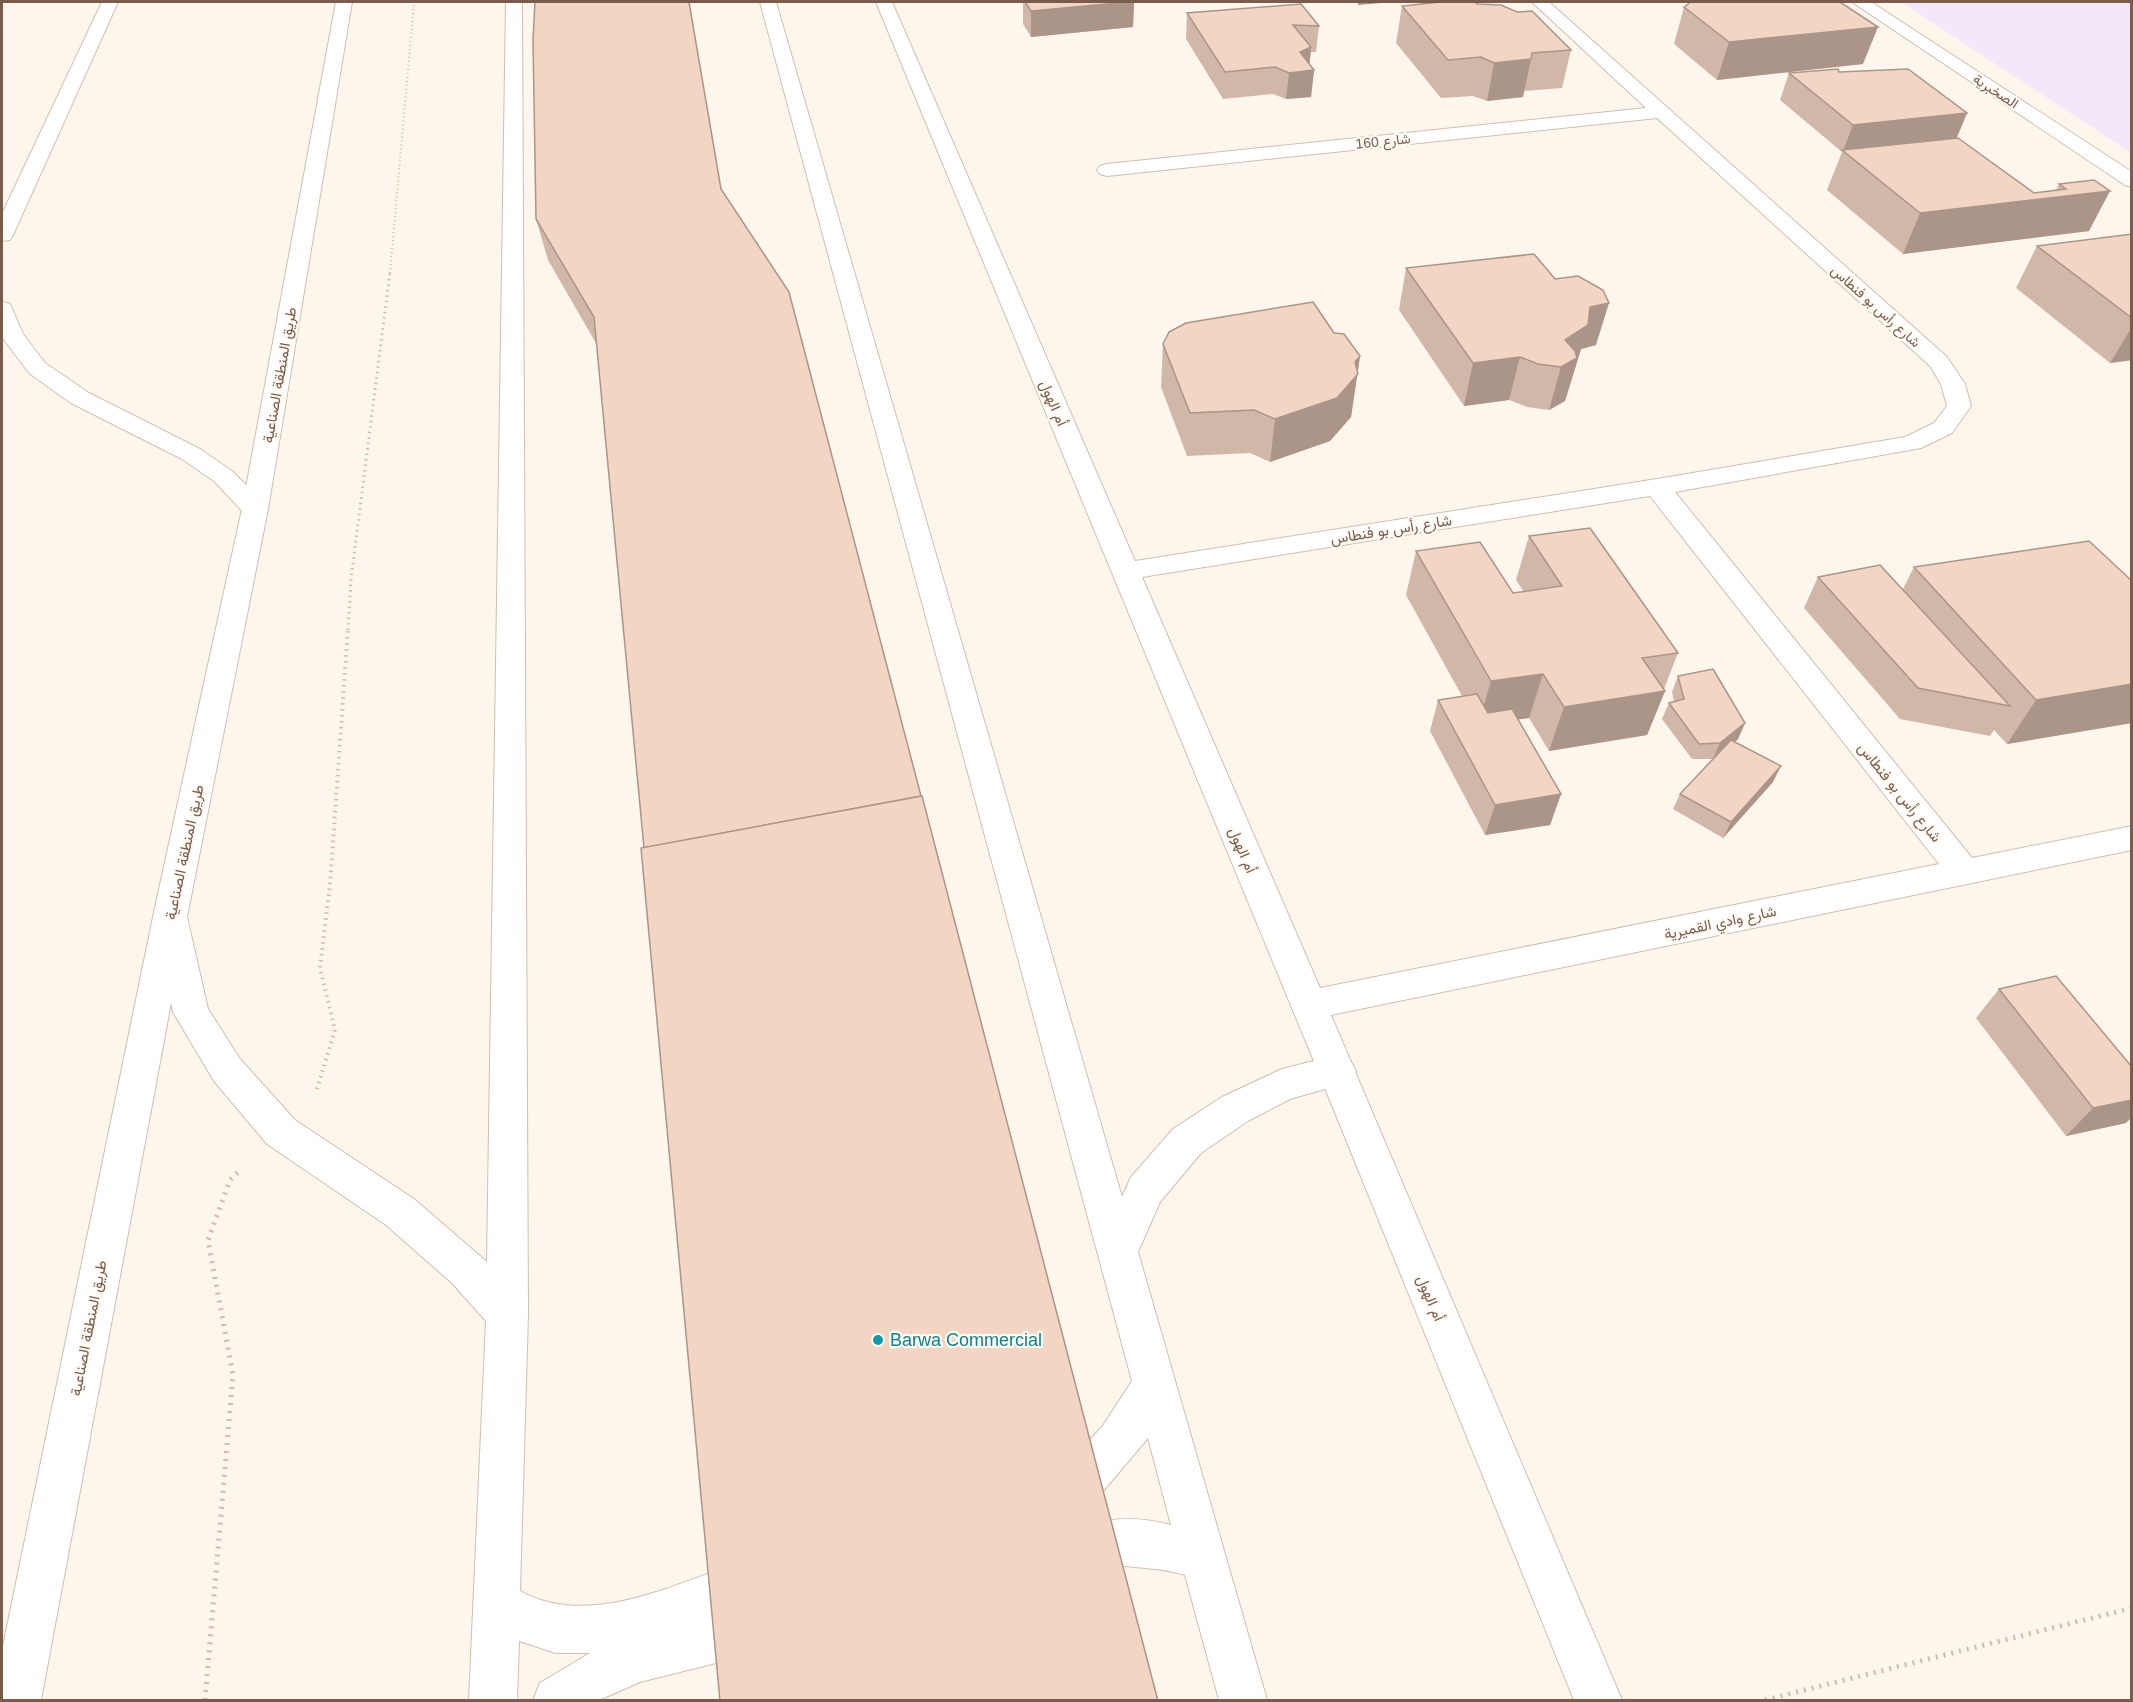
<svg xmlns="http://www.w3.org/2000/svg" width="2133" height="1702" viewBox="0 0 2133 1702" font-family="Helvetica,Vazirmatn,sans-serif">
	<rect width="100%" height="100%" fill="#fdf6ec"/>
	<path fill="#f3e8fa" d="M1901,2H2131V153Z"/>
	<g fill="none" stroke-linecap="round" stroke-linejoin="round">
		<g stroke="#d1beb0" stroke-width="2">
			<g id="lane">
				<path d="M506,2H522L528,1314L520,1591C585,1627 663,1589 727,1567L744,1574L751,1591L744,1608L734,1612L749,1618L756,1635L749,1652L732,1659L640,1682L599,1700H533L540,1683L590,1653H556L519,1641L517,1700H469L486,1321L452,1283L386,1225L267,1144L214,1081L173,1012L153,917L158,908L170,904L182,908L187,917L208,1009L240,1059L295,1120L414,1199L487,1262Z"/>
				<path d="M760,2H776L1122,1197L1131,1177L1173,1129L1222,1097L1282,1069L1337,1055L1350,1060L1356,1071L1350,1082L1290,1099L1248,1121L1201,1153L1160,1202L1138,1252L1267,1700H1219L1185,1575C1154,1565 1120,1570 1091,1558L1084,1542L1091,1526C1116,1515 1144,1518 1171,1525L1148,1438L1104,1490L1088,1496L1072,1490L1066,1474L1072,1458L1102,1427L1132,1381Z"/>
			</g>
		</g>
		<g stroke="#d1beb0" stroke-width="2">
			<g id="street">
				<path d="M336,2H352L268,509L187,917L41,1700H2V1651L153,917L242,509Z"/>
				<path d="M876,2H892L1135,561L1657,479L1905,437L1934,423L1947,406L1941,384L1930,366L1657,118L1107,176L1100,174L1097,170L1100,166L1107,164L1646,108L1532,2H1549L1947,357L1965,384L1971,406L1952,433L1921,448L1675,492L1972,858L2132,826V850L1331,1015L1622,1700H1574L1318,1071ZM1650,496L1939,864L1320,988L1142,577Z"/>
				<path d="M1852,2H1871L2132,172V187L2125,185Z"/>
			</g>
		</g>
		<g stroke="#d6c0b0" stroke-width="2">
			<g id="secondary">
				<path d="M102,2H118L13,235L10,240L2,241V214Z"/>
				<path d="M2,302L10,304L23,334L45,363L89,393L200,449L232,471L264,503L268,509L264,515L255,517L246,515L214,481L182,459L71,403L29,373L2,337Z"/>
			</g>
		</g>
		<path stroke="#d9b8a5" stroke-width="2" stroke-dasharray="1 3" stroke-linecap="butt" d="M390,273L414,2"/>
		<path stroke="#d9b8a5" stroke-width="3" stroke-dasharray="1.5 4" stroke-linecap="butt" d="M348,630L351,579L390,272"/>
		<path stroke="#d9b8a5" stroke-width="4" stroke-dasharray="1.5 4.5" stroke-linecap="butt" d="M317,1089L335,1030L320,968L330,885L348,628"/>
		<g stroke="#d9b8a5" stroke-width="5" stroke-dasharray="2 6" stroke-linecap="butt">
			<path d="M205,1700L233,1375L208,1240L230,1180L240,1170"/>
			<path d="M1765,1700L2132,1608"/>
		</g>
		<use href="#lane" fill="#fff" fill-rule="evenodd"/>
		<use href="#street" fill="#fff" fill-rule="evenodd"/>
		<use href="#secondary" fill="#fff" fill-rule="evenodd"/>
	</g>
	<g fill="#d1b7a8">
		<path d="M689,2L644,848L597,345L548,260L536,219Z"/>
		<path d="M1023,2H1134L1133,27L1031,37L1023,24Z"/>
		<path d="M1402,6L1571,50L1562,88L1524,91L1523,97L1487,101L1473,96L1441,98L1396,43Z"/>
		<path d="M1684,7L1863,64L1717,80L1674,44Z"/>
		<path d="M1187,13L1319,26L1316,52H1311L1309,64L1314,70L1311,97L1286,99L1273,94L1223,99L1186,39Z"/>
		<path d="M1839,72L1967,113L1957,138L2034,193L2056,190L2059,184L2094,180L2089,231L1903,254L1827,190L1842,152L1780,100L1789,73Z"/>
		<path d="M2132,234V360L2110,363L2016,288L2037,246Z"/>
		<path d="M1406,268L1555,279L1596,345L1581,349L1565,401L1549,410L1527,407L1509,400L1464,406L1399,310Z"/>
		<path d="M1334,333L1360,356L1351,417L1330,441L1270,462L1250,453L1187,456L1161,387L1163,344Z"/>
		<path d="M1529,536L1678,653L1664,689L1665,691L1647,735L1549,751L1529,718L1518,719L1561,794L1550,825L1485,835L1430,731L1438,700L1462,696L1406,595L1416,551L1513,593L1524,592L1516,580Z"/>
		<path d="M1914,567L2132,581V723L2007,744L1994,730L1990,736L1900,719L1804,608L1818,577L1903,589Z"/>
		<path d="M1678,676L1745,723L1738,739L1735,742L1773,782L1723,838L1673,809L1680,794L1713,759H1692L1662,719L1669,703L1674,701L1672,692Z"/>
		<path d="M1999,989L2126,1123L2066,1136L1976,1018Z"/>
	</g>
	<g fill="#aa9588">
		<path d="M1128,2H1134L1133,27L1031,37V11Z"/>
		<path d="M1358,2H1393L1358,5Z"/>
		<path d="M1878,27L1863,64L1717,80L1729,42Z"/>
		<path d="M1311,47L1309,71L1314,70L1311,97L1286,99L1289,73L1300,52Z"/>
		<path d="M1531,59L1523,97L1487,101L1494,63Z"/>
		<path d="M1967,113L1955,141L1843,151L1853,125Z"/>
		<path d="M2110,191L2089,231L1903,254L1920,213Z"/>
		<path d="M1609,303L1596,345L1581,349L1565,401L1549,410L1561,367L1565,340L1590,307Z"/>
		<path d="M2132,327V360L2110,363Z"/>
		<path d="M1360,356L1351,417L1330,441L1270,462L1275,419L1355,362Z"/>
		<path d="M1520,357L1509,400L1464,406L1473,363Z"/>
		<path d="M1543,674L1529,718L1478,725L1491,681Z"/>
		<path d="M2132,684V723L2007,744L2036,700Z"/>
		<path d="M1665,691L1647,735L1549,751L1564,707Z"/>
		<path d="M1745,723L1738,739L1713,759L1720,743Z"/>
		<path d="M1781,766L1773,782L1723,838L1731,822Z"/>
		<path d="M1561,794L1550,825L1485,835L1495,805Z"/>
		<path d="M2132,1100V1117L2126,1123L2066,1136L2093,1108Z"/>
	</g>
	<g fill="#f3d5c3" stroke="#aa9588" stroke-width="1.5">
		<path d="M535,2H689L721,189L789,292L921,796L644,848L594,317L536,219L533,40Z"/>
		<path d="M1025,2H1128L1031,11Z"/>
		<path d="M1441,2H1474L1478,4L1501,5L1517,12L1532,11L1571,50L1532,53L1531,59L1494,63L1481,57L1448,60L1402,6Z"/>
		<path d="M1691,2H1840L1878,27L1729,42L1684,7Z"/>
		<path d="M1301,4L1319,26L1293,25L1311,47L1300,52L1314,70L1289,73L1275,67L1225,72L1187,13Z"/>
		<path d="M1838,69L1839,72L1908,69L1967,113L1853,125L1789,73Z"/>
		<path d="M1958,138L2034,193L2066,189L2059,184L2094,180L2110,191L1920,213L1842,150Z"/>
		<path d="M2132,234V318L2037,246Z"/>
		<path d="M1534,254L1555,279L1578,276L1603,290L1609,303L1590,307L1588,325L1565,340L1575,351L1577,358L1561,367L1538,364L1520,357L1473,363L1406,268Z"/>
		<path d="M1313,302L1334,333L1344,334L1360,356L1355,362L1358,374L1337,398L1275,419L1254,410L1190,413L1163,344L1169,332L1186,323Z"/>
		<path d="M1590,528L1678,653L1642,658L1665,691L1564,707L1543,674L1491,681L1416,551L1480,542L1513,593L1562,586L1529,536Z"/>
		<path d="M2089,541L2132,581V684L2036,700L1914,567Z"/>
		<path d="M1880,565L2010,706L1918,688L1818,577Z"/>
		<path d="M1713,669L1745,723L1720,743L1699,744L1669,703L1684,699L1678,676Z"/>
		<path d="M1477,694L1488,713L1512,709L1561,794L1495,805L1438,700Z"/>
		<path d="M1731,740L1781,766L1731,822L1680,794Z"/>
		<path d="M922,796L1158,1701H720L641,848Z"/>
		<path d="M2056,976L2132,1067V1100L2093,1108L1999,989Z"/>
	</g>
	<circle fill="#0f9aa8" stroke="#fffaf3" stroke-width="2" cx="878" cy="1340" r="6"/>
	<g text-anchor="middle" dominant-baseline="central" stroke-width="4.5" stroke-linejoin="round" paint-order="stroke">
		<g font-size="14" fill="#7a5c4d" stroke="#fffaf3">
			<text transform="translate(1996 91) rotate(33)">الصخبرية</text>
			<text transform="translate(1383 141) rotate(-6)">شارع 160</text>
			<text transform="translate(1876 306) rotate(42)">شارع رأس بو فنطاس</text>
		</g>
		<g font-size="15" fill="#7a5c4d" stroke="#fffaf3">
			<text transform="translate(279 375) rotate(-80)">طريق المنطقة الصناعية</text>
			<text transform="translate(1054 403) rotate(67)">أم الهول</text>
			<text transform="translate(1391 529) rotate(-9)">شارع رأس بو فنطاس</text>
			<text transform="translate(1900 792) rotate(51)">شارع رأس بو فنطاس</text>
			<text transform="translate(1243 850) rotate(67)">أم الهول</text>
			<text transform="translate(184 852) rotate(-78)">طريق المنطقة الصناعية</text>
			<text transform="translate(1720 922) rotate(-12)">شارع وادي القميرية</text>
			<text transform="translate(1431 1298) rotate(67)">أم الهول</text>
			<text transform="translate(88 1328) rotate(-79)">طريق المنطقة الصناعية</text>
		</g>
		<g font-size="18" fill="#0d838f" stroke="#fffaf3" text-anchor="start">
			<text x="890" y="1340">Barwa Commercial</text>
		</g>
	</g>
	<rect width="2133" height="1702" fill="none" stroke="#7a5c4d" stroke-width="6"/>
</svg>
